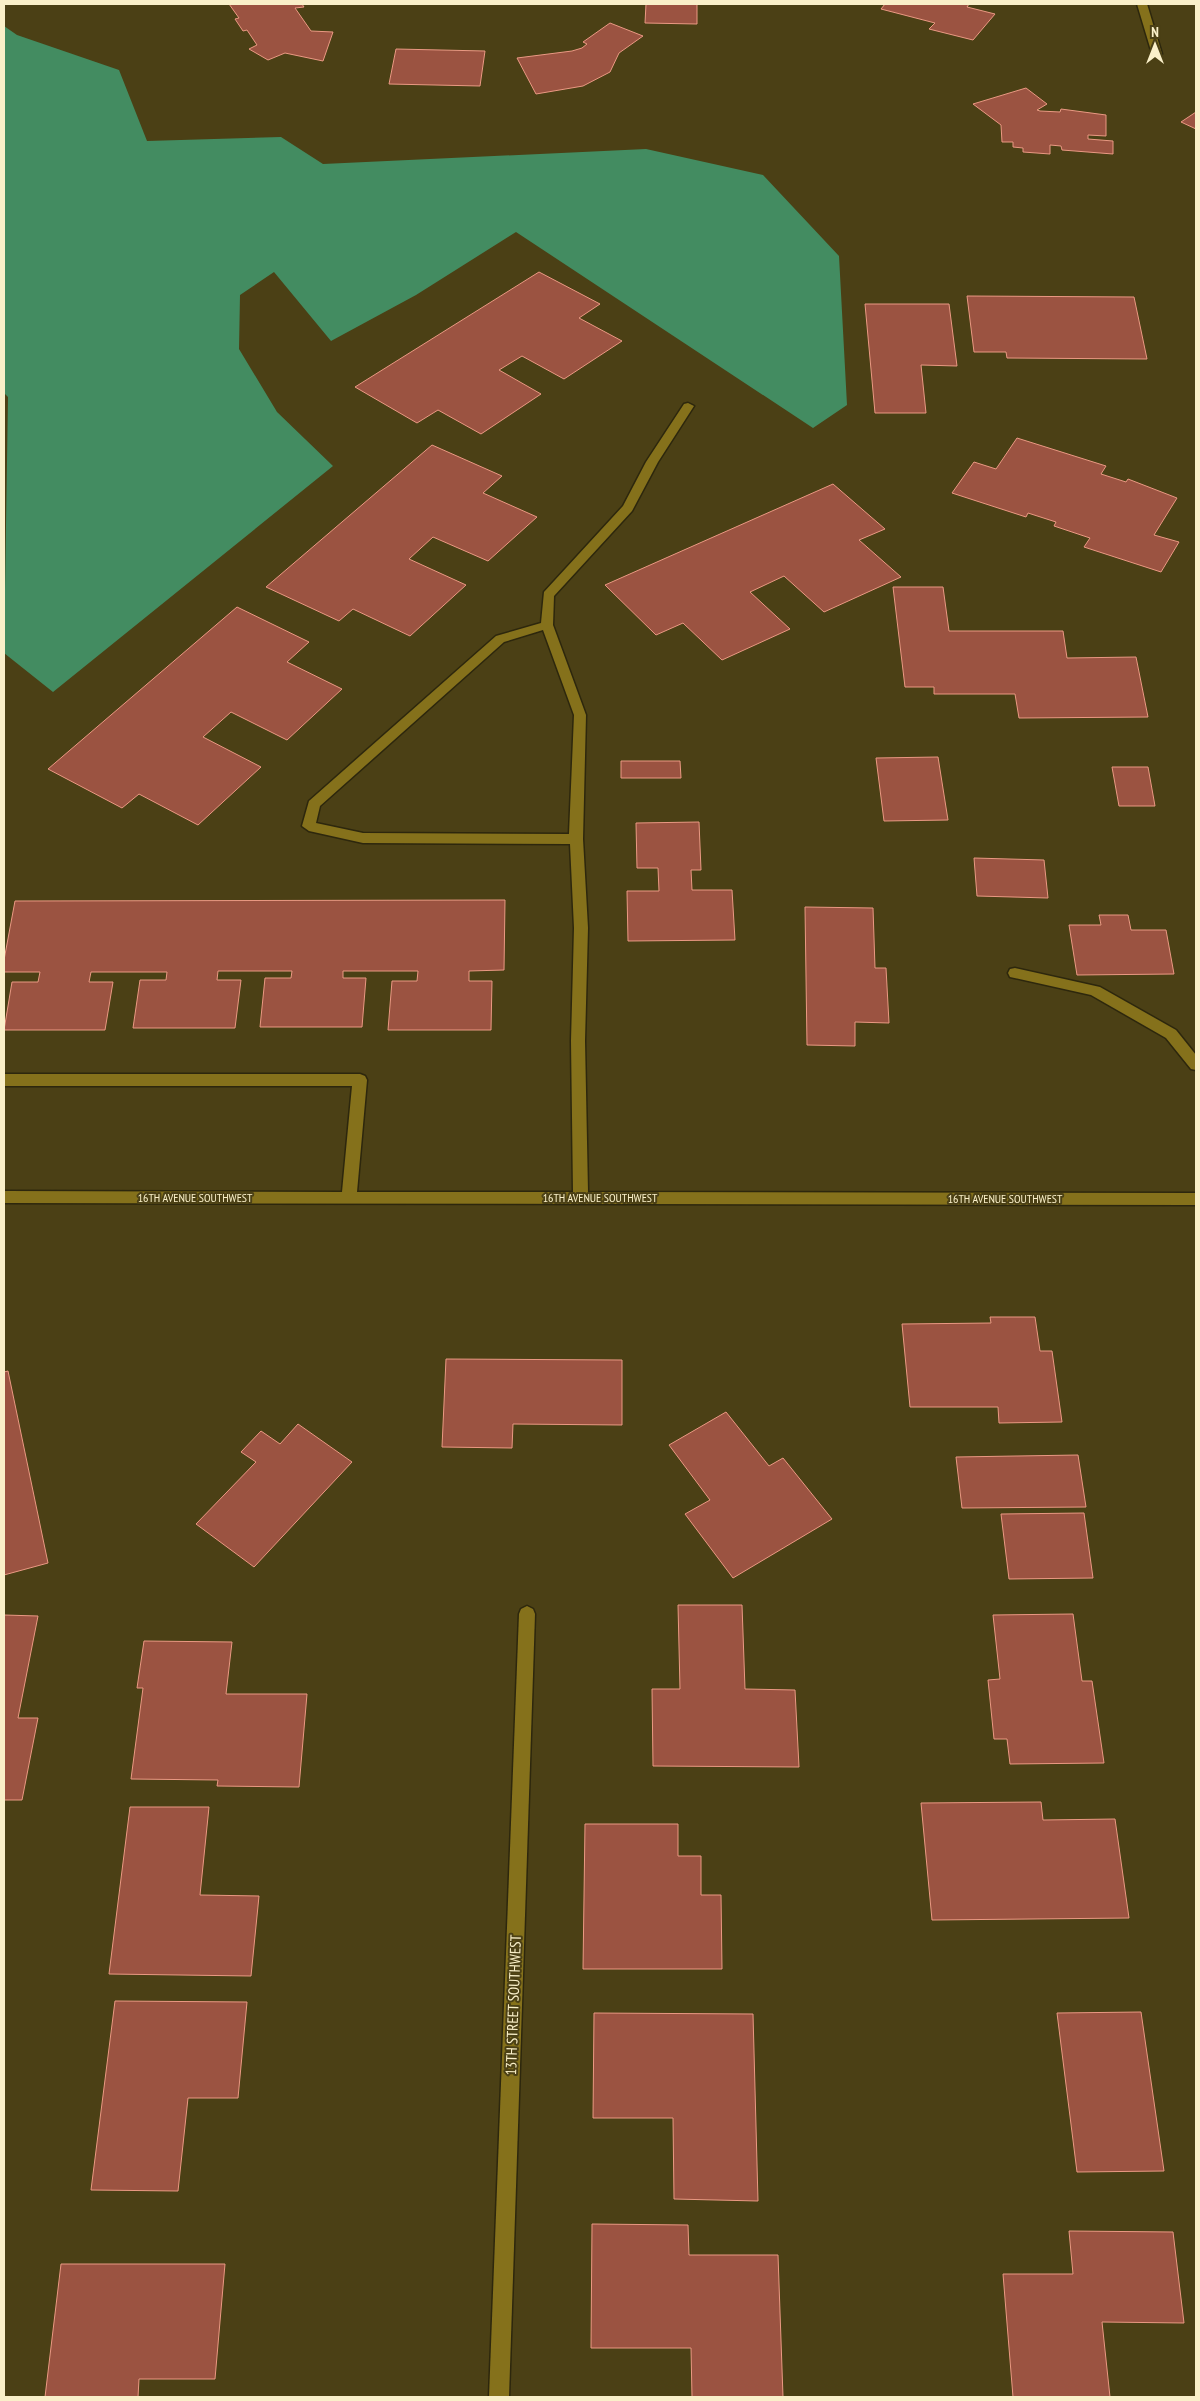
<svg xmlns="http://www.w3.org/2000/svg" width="1200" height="2401" viewBox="0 0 1200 2401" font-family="'PT Sans Narrow',sans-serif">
	<rect width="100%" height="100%" fill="#4b4015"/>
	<path fill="#438c61" d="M4,26L17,35L119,70L147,141L281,137L323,164L646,149L763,175L839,256L847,405L813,428L516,232L416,295L331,341L274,272L240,295L239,349L277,412L333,466L53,692L4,653L8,397L4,393Z"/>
	<g fill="#9b5341" stroke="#ea9983">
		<path d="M229,4H302L304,7L295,8L311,31L333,32L323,61L285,53L268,60L249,49L257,45L247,30L243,31L235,19L239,18Z"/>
		<path d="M646,4H697V24L645,23Z"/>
		<path d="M885,4H969L967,7L995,14L973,40L929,29L935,23L881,9Z"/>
		<path d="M610,23L643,36L619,53L610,72L583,86L536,94L517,58L572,51L582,48L587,44L583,42Z"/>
		<path d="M396,49L485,51L480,86L389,84Z"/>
		<path d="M1026,88L1047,104L1037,110L1040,111L1060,112L1061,109L1106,115V136L1088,135V139L1113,141V154L1062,150L1061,146L1050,145V154L1023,152V148L1013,147V142H1002L1001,125L973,104Z"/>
		<path d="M1196,112V129L1181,122Z"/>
		<path d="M539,272L600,304L579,318L622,341L564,379L522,356L499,370L541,394L481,434L438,410L417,423L355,387Z"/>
		<path d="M967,296L1134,297L1147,359L1007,358L1006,352H974Z"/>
		<path d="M865,304H949L957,366L921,365L926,413H875Z"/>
		<path d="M1017,438L1106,466L1101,474L1126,482L1128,479L1177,498L1154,535L1179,542L1161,572L1084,547L1090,538L1054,526L1056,522L1028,513L1026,517L952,493L974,462L996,469Z"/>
		<path d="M432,445L502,476L483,493L537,517L488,561L433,537L409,559L466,585L410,636L353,609L339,621L266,587Z"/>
		<path d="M833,484L885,529L859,540L901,577L824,612L784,576L750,592L790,629L722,660L683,623L656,635L605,585Z"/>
		<path d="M893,587H943L949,631H1063L1067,658L1136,657L1148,717L1019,718L1015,694H934V687H905Z"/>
		<path d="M237,607L309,642L287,662L342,689L287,740L231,712L203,737L261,767L198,825L139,794L122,808L48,769Z"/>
		<path d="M938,757L948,820L884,821L876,758Z"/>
		<path d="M621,761H680L681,778H621Z"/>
		<path d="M1112,767H1148L1155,806H1119Z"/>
		<path d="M699,822L701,870H691L692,890H732L735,940L628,941L627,891H659L658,868H637L636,823Z"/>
		<path d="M974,858L1044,860L1048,898L977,896Z"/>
		<path d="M505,900L504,970L469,971V981H492L491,1030H388L392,981H417L418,971H343V978H366L362,1027H260L265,978H291L292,971H218L217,980H241L235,1028H133L140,980H166L167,972H91L89,982H113L105,1030H4L12,982H38L40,972H4V960L15,901Z"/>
		<path d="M805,907L873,908L875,968H886L889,1023L855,1022V1046L807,1045Z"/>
		<path d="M1099,915H1128L1131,930H1166L1174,974L1077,975L1069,925H1101Z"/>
		<path d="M990,1317H1035L1040,1351H1052L1062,1422L999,1423L998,1407H910L902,1324L991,1323Z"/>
		<path d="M446,1359L622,1360V1425L513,1424L512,1448L442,1447Z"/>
		<path d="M8,1371L48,1563L4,1575V1372Z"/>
		<path d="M726,1412L769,1466L783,1458L832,1519L733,1578L685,1514L710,1500L669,1445Z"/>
		<path d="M298,1424L352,1462L254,1567L196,1524L256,1462L241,1452L261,1431L280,1444Z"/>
		<path d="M1078,1455L1086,1507L962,1508L956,1457Z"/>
		<path d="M1084,1513L1093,1578L1009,1579L1001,1514Z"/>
		<path d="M678,1605H742L745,1689L795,1690L799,1767L653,1766L652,1689H680Z"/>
		<path d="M1073,1614L1082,1681H1092L1104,1763L1010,1764L1007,1739H994L988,1680L1000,1679L993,1615Z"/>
		<path d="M4,1615L38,1616L18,1718H38L22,1800H4Z"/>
		<path d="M144,1641L232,1642L226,1694H307L299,1787L217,1786L218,1780L131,1779L143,1688H137Z"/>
		<path d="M1041,1802L1043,1820L1115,1819L1129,1918L932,1920L921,1803Z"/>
		<path d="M130,1807H209L200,1895L259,1896L251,1976L109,1974Z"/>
		<path d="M585,1824H678V1856H701V1895H721L722,1969H583Z"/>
		<path d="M115,2001L247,2002L238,2098H188L178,2191L91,2190Z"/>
		<path d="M1141,2012L1164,2171L1077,2172L1057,2013Z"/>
		<path d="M594,2013L753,2014L758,2201L674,2199L673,2118H593Z"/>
		<path d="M592,2224L688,2225L689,2255H778L783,2397H692L691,2348H591Z"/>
		<path d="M1069,2231L1173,2232L1184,2323L1102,2322L1110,2397H1013L1003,2274H1073Z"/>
		<path d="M61,2264H225L215,2379H139L138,2397H45Z"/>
	</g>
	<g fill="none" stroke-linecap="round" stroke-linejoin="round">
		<g stroke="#2d270d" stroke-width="3">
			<g id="minor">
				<path d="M1137,4H1147L1162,54L1160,56L1152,54Z"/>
				<path d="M688,403L694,406L658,462L632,511L554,596L553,625L586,715L583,839L588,928L585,1041L588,1192L1196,1193V1205L4,1203V1191L342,1192L352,1086H4V1074H360L365,1076L367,1080L357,1192H573L571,1041L574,928L570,844L363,843L309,831L302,826L309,801L496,636L541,623L544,592L623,506L646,462L684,404ZM543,630L574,715L569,834L363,833L316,823L320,806L504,642Z"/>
				<path d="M1015,968L1100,987L1176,1030L1196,1055V1070L1191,1069L1166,1038L1091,995L1010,977L1008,973L1010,969Z"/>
				<path d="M527,1606L533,1609L535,1614L509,2397H489L519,1614L521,1609Z"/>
			</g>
		</g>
		<use href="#minor" fill="#85711b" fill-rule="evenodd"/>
	</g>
	<g text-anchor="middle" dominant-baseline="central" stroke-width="4" stroke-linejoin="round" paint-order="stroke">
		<g font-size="12" fill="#faf0c9" stroke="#4b4015">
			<text x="195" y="1197">16TH AVENUE SOUTHWEST</text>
			<text x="600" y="1197">16TH AVENUE SOUTHWEST</text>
			<text x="1005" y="1198">16TH AVENUE SOUTHWEST</text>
		</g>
		<g font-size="15" fill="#faf0c9" stroke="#4b4015">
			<text transform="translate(513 2005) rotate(-88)">13TH STREET SOUTHWEST</text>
		</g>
	</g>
	<rect width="1200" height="2401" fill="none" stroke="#faf0c9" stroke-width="10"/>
	<g transform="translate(1155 45)" stroke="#4b4015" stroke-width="4" paint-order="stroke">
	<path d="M0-4L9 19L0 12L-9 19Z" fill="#faf0c9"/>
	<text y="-8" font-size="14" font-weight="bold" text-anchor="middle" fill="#faf0c9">N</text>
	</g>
</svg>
